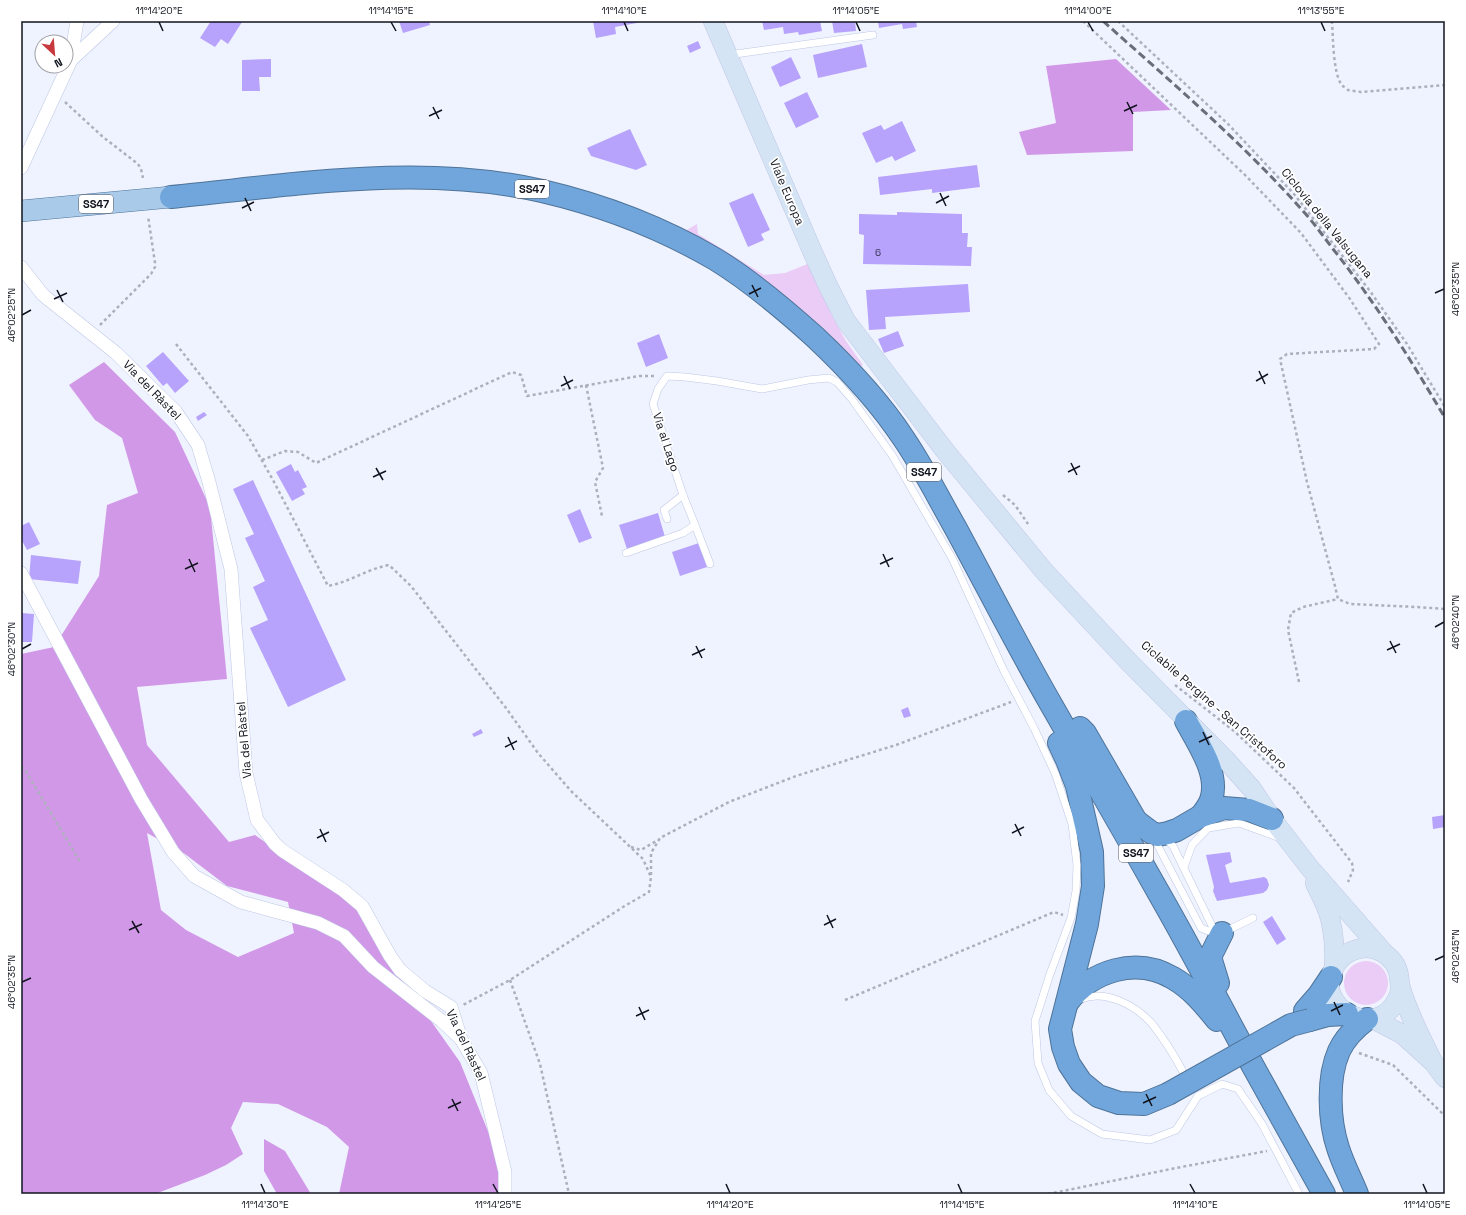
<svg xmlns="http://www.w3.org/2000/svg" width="1466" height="1215" viewBox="0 0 1466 1215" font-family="'Space Grotesk',sans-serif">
	<rect width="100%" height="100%" fill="#eff3ff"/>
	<g fill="#eaccf6">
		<path d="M697,224L698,234L764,275L785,273L810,263L832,316L846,341L863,365L861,366L823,328L770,285L685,231Z"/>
		<circle cx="1366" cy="983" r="22"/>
	</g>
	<g fill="#d298e8" fill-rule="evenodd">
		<path d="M1116,59L1171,110L1133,112V151L1027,155L1019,132L1056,123L1046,66Z"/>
		<path d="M104,362L175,432L210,507L227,679L137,687L147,745L229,842L255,835L365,914L390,963L460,1062L498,1156L500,1194H339L349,1147L327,1127L278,1104L243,1102L231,1128L243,1154L226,1165L205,1175L155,1194H21V654L54,647L99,576L107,505L138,493L122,438L95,420L69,385ZM147,833L185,854L227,886L288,902L294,933L238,957L186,930L161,910Z"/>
		<path d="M264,1139L285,1151L311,1194H277L264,1171Z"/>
	</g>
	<g fill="#b7a2fc">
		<path d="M211,21H241L242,22L228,44L221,39L215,47L200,38Z"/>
		<path d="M399,21H429L430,25L403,33Z"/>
		<path d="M593,21H642V22L615,27L616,34L596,38Z"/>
		<path d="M762,21H820L822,31L799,35L798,32L784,34L783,27L764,30Z"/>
		<path d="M832,21H855L856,31L834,33Z"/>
		<path d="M878,21H916L917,27L903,29L902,24L879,28Z"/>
		<path d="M698,41L701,48L690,53L687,46Z"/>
		<path d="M862,44L867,67L818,78L813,55Z"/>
		<path d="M791,57L801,78L780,87L771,67Z"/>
		<path d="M271,59V77H259L260,91H242V60Z"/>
		<path d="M807,92L819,117L796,128L784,103Z"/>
		<path d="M902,121L916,151L895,161L892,156L876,163L862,133L881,125L884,130Z"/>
		<path d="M630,129L647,165L636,170L591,156L587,148Z"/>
		<path d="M977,165L980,187L932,193V189L880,195L878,177Z"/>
		<path d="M753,193L770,230L761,234L764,240L748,247L729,203Z"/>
		<path d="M897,212L962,214V233H968L967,247H972L971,266L863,264L864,235L859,234V214L897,215Z"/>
		<path d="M968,284L970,312L885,317L886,329L869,330L866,290Z"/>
		<path d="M898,331L904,346L884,353L878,339Z"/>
		<path d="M659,334L668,358L646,367L637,343Z"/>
		<path d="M163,352L189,381L175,393L167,383L163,386L146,366Z"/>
		<path d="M204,412L207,415L198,421L196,417Z"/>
		<path d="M291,464L295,472L298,470L307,487L302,489L305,494L292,501L276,472Z"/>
		<path d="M253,480L346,680L288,707L250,628L268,620L253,587L265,581L245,538L254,534L233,489Z"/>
		<path d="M580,509L592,538L579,543L567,515Z"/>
		<path d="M658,513L665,537L627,549L619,525Z"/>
		<path d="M29,522L40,544L27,550L21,539V526Z"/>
		<path d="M699,543L707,567L680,576L672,552Z"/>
		<path d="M31,555L81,561L78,584L29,579Z"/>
		<path d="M21,613L34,614L32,642H21Z"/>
		<path d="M908,707L911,716L904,718L901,710Z"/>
		<path d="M481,729L483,733L474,737L472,734Z"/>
		<path d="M1445,815V827L1433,829L1432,817Z"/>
		<path d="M1230,852L1232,862L1225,865L1230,883L1264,877L1267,879L1269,885L1267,890L1263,893L1217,901L1213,891L1214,887L1206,855Z"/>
		<path d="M1272,916L1286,939L1277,945L1263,922Z"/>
	</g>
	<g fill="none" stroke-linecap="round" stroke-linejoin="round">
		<g stroke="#bec7e4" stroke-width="8">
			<g id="lane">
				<path d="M728,55L873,35"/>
				<path d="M667,519L664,510L683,495"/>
				<path d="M695,525L710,564"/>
				<path d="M626,553L683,533L695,525L683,495L653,404L658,389L667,376L685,377L717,381L762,389L808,380L829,378L837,382L851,398L892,455L952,558L1004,671L1034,728L1055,773L1072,824L1077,865L1076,891L1071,918L1050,974L1035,1021L1038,1063L1049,1090L1071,1116L1102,1134L1150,1140L1176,1130L1198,1096L1222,1084L1238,1089L1262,1124L1299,1194"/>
				<path d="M1158,837L1157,844L1201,928L1216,934L1222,933L1253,918"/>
				<path d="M1165,838L1173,846L1216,934"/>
				<path d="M1184,867L1192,845L1208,828L1239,823L1280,838"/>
				<path d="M1081,999C1106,989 1137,1006 1153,1025C1164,1039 1174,1055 1182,1070"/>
			</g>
		</g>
		<g stroke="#bec7e4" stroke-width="14">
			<g id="street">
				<path d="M76,55L73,46L77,21"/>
				<path d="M21,168L71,60L113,21"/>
				<path d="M21,267L43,295L116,353L176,412L198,445L209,482L231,569L246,773L257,820L275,844L283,851L343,890L362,906L390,956L400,970L425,991L451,1007L461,1039L481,1073L505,1172V1194"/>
				<path d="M21,573L141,799L173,852L194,876L241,902L318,923L344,936L373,967L442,1021L460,1038"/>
			</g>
		</g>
		<g stroke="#bec7e4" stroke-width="20">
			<g id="secondary">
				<path d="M713,21L813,253L829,288L846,321L946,452L1044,571L1126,659L1226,760L1252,789L1272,819L1309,867L1386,955"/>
				<path d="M1315,883C1320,894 1327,906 1330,918C1334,934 1335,951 1334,968"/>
				<path d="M1401,988C1387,1049 1305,1008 1337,963C1343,954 1355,948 1366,948C1377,948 1388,954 1394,963C1401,972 1398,980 1401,989C1409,1015 1421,1038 1433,1062"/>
				<path d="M1371,1018L1402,1034L1433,1062L1445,1078"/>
			</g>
		</g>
		<g stroke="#4f7399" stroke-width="22">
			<path id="primary" d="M21,211L171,197"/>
		</g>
		<g stroke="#4f7399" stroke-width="24">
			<g id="highway">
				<path d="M171,197C294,185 420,163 542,191C602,205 662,228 715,259C751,281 784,309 815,337C848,368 879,401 904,439C923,467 938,497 955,527C987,586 1018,647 1052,706C1088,769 1125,833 1161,897C1193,953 1223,1011 1254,1068C1277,1110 1301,1152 1324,1194"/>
				<path d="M1186,721C1198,744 1220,774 1211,800C1209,806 1205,811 1201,816"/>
				<path d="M1080,728L1085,733L1136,821L1152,833L1158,835L1168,833L1177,830L1201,816L1224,808L1249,810L1272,819"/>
				<path d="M1059,743L1067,760L1077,786L1092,852L1093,886L1087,924L1060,1029L1063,1047L1069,1064L1081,1082L1098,1096L1119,1103L1144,1104L1168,1094"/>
				<path d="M1218,983L1210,957L1222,933"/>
				<path d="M1067,1003C1091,971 1136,956 1173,978C1192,989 1204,1004 1217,1020"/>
				<path d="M1305,1011L1319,995L1331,977"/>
				<path d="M1310,1020L1328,1015L1347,1014"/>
				<path d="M1357,1194C1351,1179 1343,1164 1338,1148C1329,1121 1327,1078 1339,1051C1345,1038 1355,1028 1367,1019"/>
			</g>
		</g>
		<g stroke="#acb0bb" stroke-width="2.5" stroke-dasharray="3 3" stroke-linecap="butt">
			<path d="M1083,21L1245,175L1301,233L1350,299L1379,344L1374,349L1287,354L1280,359L1307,482L1335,586L1338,599L1350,604L1417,607L1445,609"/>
			<path d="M1118,21L1228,124L1294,194L1370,291L1407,344L1445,407"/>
			<path d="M1332,21C1333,37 1333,71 1341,84C1342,86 1346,88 1348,90L1361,92L1445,85"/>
			<path d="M65,102L103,137L138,164L141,169L143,178"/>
			<path d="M100,325L151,274L155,267V263L148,216"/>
			<path d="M176,344L248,436L273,480L328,586C350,582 367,569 389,565L411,586L506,708L538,753L571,791L643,859L651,877L649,892L623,907L510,980L463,1005"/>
			<path d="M586,385L603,468L595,482L602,516"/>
			<path d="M262,460L285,451L298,452L316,463L512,372L521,375L527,396L639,376H656"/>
			<path d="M1003,495L1015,505L1028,524"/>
			<path d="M1299,682L1288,630L1291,613L1303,607L1338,599"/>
			<path d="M1175,685L1234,731L1294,788L1352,863L1353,870L1348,882"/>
			<path d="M21,767L25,770L81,863"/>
			<path d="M631,847L641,850L658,840"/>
			<path d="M651,875V853L660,838L729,802L796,776L896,745L1011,702"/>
			<path d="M510,980L540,1064L569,1194"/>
			<path d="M845,1000L1054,912L1063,915"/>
			<path d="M1359,1053L1393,1065L1445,1116"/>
			<path d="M1048,1194L1176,1168L1267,1151"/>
		</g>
		<use href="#lane" stroke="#fff" stroke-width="7"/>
		<use href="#street" stroke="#fff" stroke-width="13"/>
		<use href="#secondary" stroke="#d4e4f4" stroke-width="19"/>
		<use href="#primary" stroke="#a9cae9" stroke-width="21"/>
		<use href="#highway" stroke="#70a6db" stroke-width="22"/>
		<path stroke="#6a6e79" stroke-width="3" stroke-dasharray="8 4" stroke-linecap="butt" d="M1103,21C1171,82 1242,142 1303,211C1314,223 1323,236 1333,249C1375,302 1411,360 1445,418"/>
		<g stroke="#4f7399" stroke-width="24" stroke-linecap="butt">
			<path id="highway-bridge" d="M1168,1094L1291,1025L1310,1020"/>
		</g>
		<use href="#highway-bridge" stroke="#70a6db" stroke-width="22"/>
	</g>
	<path fill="none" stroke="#11141e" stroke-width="1.5" d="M159,22L163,31M391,22L396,31M624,22L628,31M856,22L860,31M1088,22L1093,31M1321,22L1325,31M1127,102L1133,114M433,107L439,119M1124,111L1137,105M429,116L442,110M940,193L946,206M245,198L251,211M936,203L949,196M242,208L254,202M752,285L758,297M57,290L63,302M1435,293L1444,289M749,294L761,288M54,299L67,293M22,315L31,310M1259,371L1265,384M564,376L570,389M1256,381L1268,374M561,386L573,380M1071,463L1077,475M376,468L383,480M1068,472L1080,466M373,477L386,471M883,554L889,567M189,559L195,572M880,564L893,558M185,569L198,563M1435,627L1444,622M1390,641L1396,653M696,646L702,658M22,649L31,644M1387,650L1400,644M692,655L705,649M1203,732L1209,745M508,737L514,750M1199,742L1212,736M505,747L517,741M1015,824L1021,836M320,829L326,842M1012,833L1024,827M317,838L329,832M827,915L833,928M132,921L139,933M824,925L836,919M129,930L142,924M1435,960L1444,956M22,982L31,978M1334,1002L1340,1015M639,1007L645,1020M1331,1011L1343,1005M636,1016L649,1010M1146,1094L1152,1106M452,1099L458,1111M1143,1103L1156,1097M448,1108L461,1102M261,1184L265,1193M493,1184L498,1193M726,1184L730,1193M958,1184L962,1193M1190,1184L1195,1193M1423,1184L1427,1193"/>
	<g text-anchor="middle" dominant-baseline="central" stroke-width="3.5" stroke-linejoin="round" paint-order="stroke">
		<g font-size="10" fill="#3a3856">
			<text x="878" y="252">6</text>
		</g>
		<g fill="#fff" stroke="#585a62" stroke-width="1">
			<rect x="515" y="180" width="34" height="18" rx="3"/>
			<rect x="79" y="195" width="34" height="18" rx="3"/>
			<rect x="907" y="463" width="34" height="18" rx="3"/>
			<rect x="1119" y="844" width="34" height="18" rx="3"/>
		</g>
		<g font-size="11" font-weight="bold" fill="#11141e">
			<text x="532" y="189">SS47</text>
			<text x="96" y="204">SS47</text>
			<text x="924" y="472">SS47</text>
			<text x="1136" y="853">SS47</text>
		</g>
		<g font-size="12" fill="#11141e" stroke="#fff">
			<text transform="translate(787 192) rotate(67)">Viale Europa</text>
			<text transform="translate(1327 223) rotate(51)">Ciclovia della Valsugana</text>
			<text transform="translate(152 390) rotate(46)">Via del Ràstel</text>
			<text transform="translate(666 442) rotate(72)">Via al Lago</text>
			<text transform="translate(1214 705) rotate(41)">Ciclabile Pergine - San Cristoforo</text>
			<text transform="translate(244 740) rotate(-95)">Via del Ràstel</text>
			<text transform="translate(466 1045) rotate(65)">Via del Ràstel</text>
		</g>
	</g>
	<rect width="1466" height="1215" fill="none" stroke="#ffffff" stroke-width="44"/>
	<g transform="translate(54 54) rotate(154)"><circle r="19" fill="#ffffff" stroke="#a0a1a5"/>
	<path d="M0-3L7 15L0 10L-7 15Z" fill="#c8393d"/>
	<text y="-6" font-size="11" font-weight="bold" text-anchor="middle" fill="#11141e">N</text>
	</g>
	<rect x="22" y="22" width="1422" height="1171" fill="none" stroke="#11141e" stroke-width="1.5"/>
	<g font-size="10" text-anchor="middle" fill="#11141e">
		<text x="159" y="14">11°14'20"E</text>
		<text x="391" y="14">11°14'15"E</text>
		<text x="624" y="14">11°14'10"E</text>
		<text x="856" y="14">11°14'05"E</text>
		<text x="1088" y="14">11°14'00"E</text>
		<text x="1321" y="14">11°13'55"E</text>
		<text transform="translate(1455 289) rotate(-90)" y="4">46°02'35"N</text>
		<text transform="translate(11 315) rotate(-90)" y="4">46°02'25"N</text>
		<text transform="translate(1455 622) rotate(-90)" y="4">46°02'40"N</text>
		<text transform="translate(11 649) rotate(-90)" y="4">46°02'30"N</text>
		<text transform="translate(1455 956) rotate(-90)" y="4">46°02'45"N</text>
		<text transform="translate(11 982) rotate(-90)" y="4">46°02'35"N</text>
		<text x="265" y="1208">11°14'30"E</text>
		<text x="498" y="1208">11°14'25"E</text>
		<text x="730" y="1208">11°14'20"E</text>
		<text x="962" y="1208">11°14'15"E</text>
		<text x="1195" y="1208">11°14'10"E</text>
		<text x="1427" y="1208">11°14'05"E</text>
	</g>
</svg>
